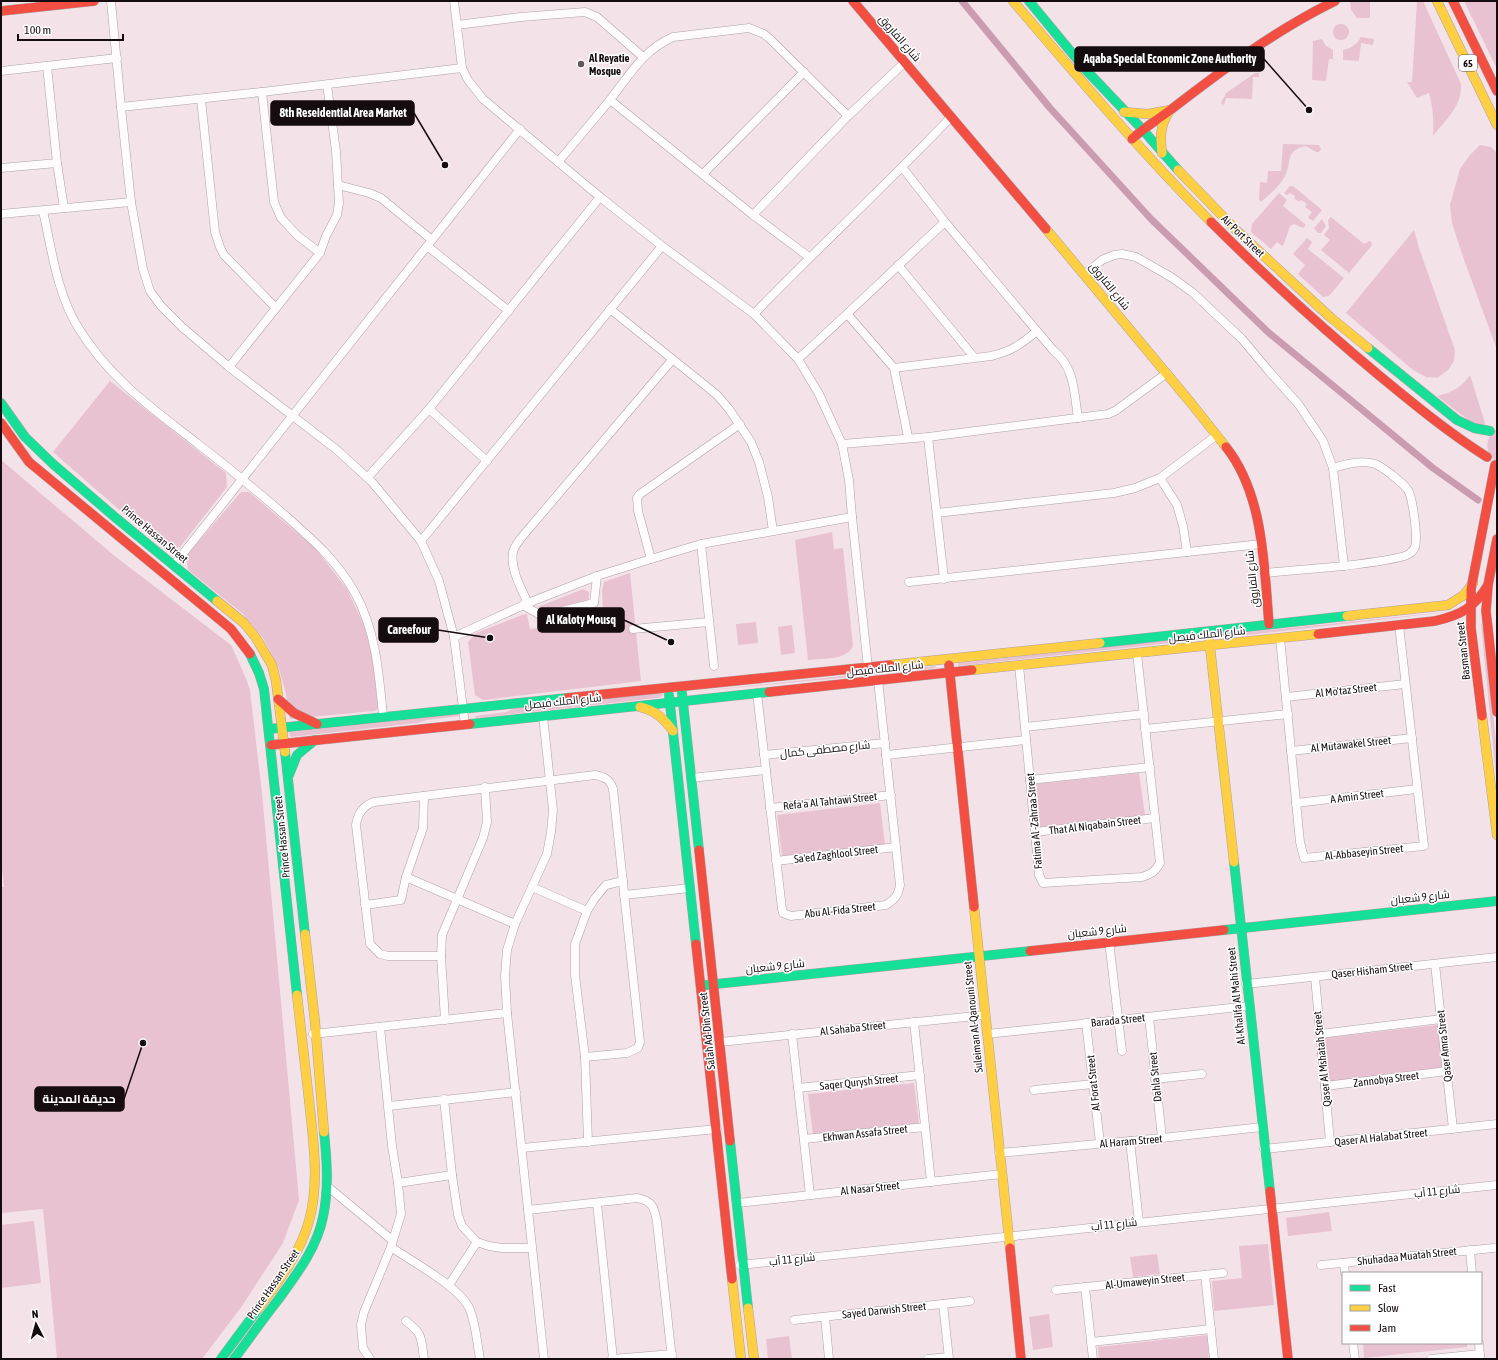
<svg xmlns="http://www.w3.org/2000/svg" width="1498" height="1360" viewBox="0 0 1498 1360" font-family="'Asap Condensed',Cairo,sans-serif">
	<rect width="100%" height="100%" fill="#f3e3e9"/>
	<g fill="#e8c2d1">
		<path d="M1350,1H1370V18H1357L1351,10Z"/>
		<path d="M1417,1H1423L1461,84C1462,107 1446,119 1433,136C1434,120 1433,108 1429,93L1417,98L1407,82H1412Z"/>
		<path d="M1464,1H1497V69Z"/>
		<circle cx="1341" cy="32" r="8"/>
		<path d="M1361,37L1374,39L1373,45L1361,43L1359,61L1343,60V50C1352,48 1356,45 1361,37Z"/>
		<path d="M1322,39L1326,46L1333,50V59H1329L1326,81L1312,80L1313,41Z"/>
		<path d="M1255,73H1259V77H1253L1252,99L1226,98L1224,105L1221,103L1226,93Z"/>
		<path d="M1283,144L1319,145L1321,149L1319,152H1316L1306,146C1284,151 1293,160 1285,176C1280,186 1269,195 1261,202L1259,199L1260,182L1267,183L1268,171H1281Z"/>
		<path d="M1480,145L1491,147L1497,153V350L1462,254L1452,223L1450,205L1460,169L1470,155Z"/>
		<path d="M1290,186H1293L1322,210L1313,221L1308,218L1312,212L1305,207L1307,204L1301,200L1299,202L1294,198L1295,196L1290,193L1287,195L1284,193Z"/>
		<path d="M1279,193L1287,200L1283,206L1306,225L1303,228L1294,224L1290,226L1284,244L1282,246L1277,242L1271,249L1251,232L1252,224Z"/>
		<path d="M1331,217L1364,244L1369,241L1371,242L1372,245L1349,273L1321,250L1330,240L1324,235L1329,228L1328,220Z"/>
		<path d="M1322,219L1326,226L1321,233H1318L1314,228Z"/>
		<path d="M1414,230L1419,248L1455,350L1454,361L1448,370L1437,378L1426,377L1413,370L1346,313Z"/>
		<path d="M1307,238L1312,242L1308,249L1344,278L1329,296L1323,297L1298,274L1305,265L1293,254Z"/>
		<path d="M1470,375L1485,423L1484,425L1476,426L1437,396C1451,393 1462,387 1470,375Z"/>
		<path d="M110,381L226,473L227,487L180,547L171,550L163,548L53,452Z"/>
		<path d="M1497,429V463C1485,452 1483,440 1497,429Z"/>
		<path d="M1,460L116,557L231,645L245,676L250,690L262,793L299,1200L283,1243L242,1306L202,1359H57L43,1209L1,1213V887H4L1,860Z"/>
		<path d="M241,492H249L315,548L347,589L364,625L373,661L378,709L374,711L290,719L286,694L278,666L263,638L243,614L188,570L186,556Z"/>
		<path d="M832,532L834,549L843,548L853,646C846,661 822,658 808,660L795,540Z"/>
		<path d="M630,573L641,681L483,700L475,695L468,642L476,633L522,615L527,614L530,629L598,621L597,614L603,613L602,591L604,582Z"/>
		<path d="M583,589L589,592V609L541,616L537,612L538,607Z"/>
		<path d="M1465,610L1221,638L1220,637V635Z"/>
		<path d="M756,622L758,643L738,645L736,624Z"/>
		<path d="M1481,624H1482L1484,636L1497,749V787Z"/>
		<path d="M792,625L795,653L781,655L778,627Z"/>
		<path d="M1199,637L1198,640L958,666V663Z"/>
		<path d="M936,666L935,668L916,671L691,692Z"/>
		<path d="M656,692L664,695L657,698L476,718L475,716L506,712L521,706Z"/>
		<path d="M458,714L459,716L427,720L418,723L291,737L289,734L291,732Z"/>
		<path d="M1139,773L1145,815L1040,827L1036,784Z"/>
		<path d="M880,803L885,845L782,856L777,815Z"/>
		<path d="M1437,1025L1443,1069L1330,1083L1325,1038Z"/>
		<path d="M914,1083L919,1124L813,1135L808,1094Z"/>
		<path d="M1329,1212L1332,1231L1288,1236L1286,1218Z"/>
		<path d="M34,1221L41,1283L1,1288V1225Z"/>
		<path d="M1268,1244L1274,1305L1214,1311L1212,1281L1242,1278L1239,1246Z"/>
		<path d="M1157,1254L1160,1274L1133,1277L1130,1257Z"/>
		<path d="M1049,1314L1053,1347L1033,1350L1029,1317Z"/>
		<path d="M1207,1335L1209,1359H1099L1098,1347Z"/>
		<path d="M789,1336L792,1359H768L766,1339Z"/>
		<path d="M1363,1343H1467V1347L1364,1358Z"/>
	</g>
	<g fill="none" stroke-linecap="round" stroke-linejoin="round">
		<path stroke="#cb9caf" stroke-width="7" d="M962,1L1050,108L1151,219L1269,333L1433,468L1478,500"/>
		<g stroke="#ada1a5" stroke-width="9">
			<g id="street">
				<path d="M111,1L121,107L131,202L143,269L150,291L161,306L182,327L229,367L337,450L372,482L421,541L439,581L454,637L465,724"/>
				<path d="M454,1L462,68L468,80L483,99L600,197L662,246L754,314L798,359L819,394L842,444L849,480L852,517L868,668"/>
				<path d="M457,25L521,17L585,12L597,17L643,57"/>
				<path d="M1,71L117,58"/>
				<path d="M262,92L274,202L281,218L298,236L320,253"/>
				<path d="M201,99L215,232L220,247L224,255L276,308"/>
				<path d="M610,100L753,215L809,257"/>
				<path d="M121,107L262,92L462,68"/>
				<path d="M558,162C575,142 592,122 609,101C629,76 643,50 673,37L749,28L764,34L770,39L848,116"/>
				<path d="M57,163L64,208"/>
				<path d="M902,167L945,222L1053,350C1075,367 1074,393 1078,418"/>
				<path d="M1,168L57,163L47,66"/>
				<path d="M703,174L804,72"/>
				<path d="M338,185L369,193L381,198L432,240"/>
				<path d="M43,211C52,251 57,294 79,329C111,380 152,408 198,444C228,467 258,492 287,517C312,539 338,562 355,593C376,631 379,674 383,716"/>
				<path d="M1,214L131,202"/>
				<path d="M753,215L848,116L905,62"/>
				<path d="M427,246L509,311"/>
				<path d="M898,265L974,357"/>
				<path d="M1085,274L1102,260L1114,255L1122,254L1136,257L1171,277L1192,292L1242,339L1268,370L1299,405L1323,441L1333,468L1344,566L1265,573"/>
				<path d="M610,309L701,382L717,395L729,409L751,442L759,462L768,497L773,531"/>
				<path d="M754,314C819,247 887,184 951,117"/>
				<path d="M848,315L894,368L908,437"/>
				<path d="M798,359C848,314 896,267 945,222"/>
				<path d="M229,367L320,253L326,236L337,215L339,203L336,151L327,85"/>
				<path d="M894,368L991,356C1012,351 1020,345 1037,331"/>
				<path d="M928,437L944,579"/>
				<path d="M842,444L928,437L1108,414L1115,411L1167,373"/>
				<path d="M487,461L429,409L600,197"/>
				<path d="M1333,468C1346,464 1361,460 1375,464C1383,467 1403,483 1408,490C1413,499 1418,538 1415,547C1414,550 1412,552 1409,554C1400,560 1357,564 1344,566"/>
				<path d="M368,477L429,409"/>
				<path d="M1160,478L1177,505L1183,526L1187,552"/>
				<path d="M937,513L1114,493L1135,488L1160,478L1217,435"/>
				<path d="M421,541L662,246"/>
				<path d="M701,544L714,666"/>
				<path d="M651,559L638,511L637,498L640,494L740,424"/>
				<path d="M174,565L520,129"/>
				<path d="M909,582L1261,544"/>
				<path d="M528,603C521,588 510,569 513,552C514,547 518,542 521,538L672,360"/>
				<path d="M523,605L542,616L594,603L597,576"/>
				<path d="M633,629L709,622"/>
				<path d="M454,637L528,603L597,576L651,559L701,544L852,517"/>
				<path d="M1280,638L1300,842L1304,858L1424,846L1399,625"/>
				<path d="M1019,665L1039,875L1043,883L1142,877C1151,874 1155,872 1160,863L1137,653"/>
				<path d="M757,693L782,909L783,913L791,916L886,905C895,899 898,896 900,885L878,680"/>
				<path d="M1286,697L1405,684"/>
				<path d="M543,716L553,810L551,832L547,854L515,924L507,950L505,976L507,1013L544,1359"/>
				<path d="M1025,727L1144,714"/>
				<path d="M1145,729L1288,714"/>
				<path d="M1291,751L1412,738"/>
				<path d="M764,755L885,743"/>
				<path d="M886,755L1026,740"/>
				<path d="M691,778L766,770"/>
				<path d="M1030,780L1150,767"/>
				<path d="M1296,803L1417,789"/>
				<path d="M770,808L891,795"/>
				<path d="M1035,832L1155,818"/>
				<path d="M776,861L896,847"/>
				<path d="M406,877L515,924"/>
				<path d="M532,887L587,911"/>
				<path d="M624,895L690,888"/>
				<path d="M365,905L401,900L406,877L423,828L424,796"/>
				<path d="M1109,941L1122,1051"/>
				<path d="M441,956H388L380,954L370,944L356,825C358,814 362,806 374,802L595,775C604,777 610,779 613,789L640,1042L638,1048L627,1053L585,1057"/>
				<path d="M1435,964L1453,1129"/>
				<path d="M1315,977L1330,1142"/>
				<path d="M1246,984L1497,957"/>
				<path d="M1149,1017L1162,1138"/>
				<path d="M445,1020L441,956L442,935L483,838L487,822L485,787"/>
				<path d="M914,1022L931,1182"/>
				<path d="M1086,1023L1100,1143"/>
				<path d="M313,1034L507,1013"/>
				<path d="M792,1034L810,1195"/>
				<path d="M987,1034L1249,1006"/>
				<path d="M1320,1034L1441,1019"/>
				<path d="M720,1042L985,1015"/>
				<path d="M1155,1079L1202,1074"/>
				<path d="M1325,1086L1447,1071"/>
				<path d="M798,1088L920,1075"/>
				<path d="M1034,1090L1093,1084"/>
				<path d="M444,1099L452,1175L458,1215L462,1226L477,1242L489,1246L502,1248H531"/>
				<path d="M389,1106L516,1092"/>
				<path d="M804,1139L925,1127"/>
				<path d="M1130,1141L1139,1222"/>
				<path d="M588,1142L585,1057L575,975V944L587,911L595,898L606,885L623,881"/>
				<path d="M522,1148L717,1129"/>
				<path d="M1264,1149L1497,1124"/>
				<path d="M999,1153L1162,1138L1262,1127"/>
				<path d="M398,1183L452,1175"/>
				<path d="M327,1186L392,1240"/>
				<path d="M597,1203L613,1359"/>
				<path d="M738,1203L1002,1174"/>
				<path d="M528,1210L637,1198C653,1201 654,1207 657,1222L672,1359"/>
				<path d="M391,1247C411,1261 462,1288 470,1310C476,1325 477,1343 480,1359"/>
				<path d="M1470,1250L1472,1273"/>
				<path d="M1344,1263L1345,1273"/>
				<path d="M740,1265L1497,1185"/>
				<path d="M1321,1265L1494,1248"/>
				<path d="M1205,1275L1214,1359"/>
				<path d="M449,1285L477,1242"/>
				<path d="M1085,1287L1093,1359"/>
				<path d="M1056,1290L1223,1273"/>
				<path d="M943,1304L949,1359"/>
				<path d="M825,1317L829,1359"/>
				<path d="M794,1320L970,1301"/>
				<path d="M406,1321C423,1334 421,1338 424,1359"/>
				<path d="M1091,1342L1211,1329"/>
				<path d="M1353,1343L1355,1359"/>
				<path d="M1479,1343L1480,1358"/>
				<path d="M370,1359L363,1348L362,1337L361,1325L364,1312L391,1247L401,1214L398,1183L392,1146L380,1027"/>
				<path d="M612,1359L672,1354"/>
				<path d="M928,1359L948,1357"/>
				<path d="M1431,1359L1480,1354"/>
			</g>
		</g>
		<g stroke="#ada1a5" stroke-width="10">
			<g id="fast">
				<path d="M1029,1L1086,70L1142,129L1178,170"/>
				<path d="M1368,348L1457,420L1474,428L1490,431"/>
				<path d="M1,403L25,437L53,464L116,518L217,601"/>
				<path d="M1100,643L1347,616"/>
				<path d="M250,654L259,673L264,689L297,995"/>
				<path d="M682,693L699,850"/>
				<path d="M669,695L696,944"/>
				<path d="M470,724L769,692"/>
				<path d="M269,729L567,698"/>
				<path d="M285,752L305,934"/>
				<path d="M289,775L297,755L315,740"/>
				<path d="M1234,862L1270,1191"/>
				<path d="M1224,930L1497,901"/>
				<path d="M706,985L1030,951"/>
				<path d="M730,1141L748,1308"/>
				<path d="M221,1359L258,1309"/>
				<path d="M234,1359C249,1339 263,1319 278,1300C296,1275 317,1248 323,1217C329,1189 327,1160 324,1132"/>
			</g>
		</g>
		<g stroke="#ada1a5" stroke-width="10">
			<g id="slow">
				<path d="M1013,1C1077,76 1141,152 1211,222"/>
				<path d="M1437,1L1497,125"/>
				<path d="M1124,112L1148,114L1170,110"/>
				<path d="M1162,153C1160,136 1160,125 1170,110"/>
				<path d="M1178,170L1236,230L1330,317L1368,348"/>
				<path d="M1046,229L1191,403L1226,447"/>
				<path d="M217,601L244,623L256,638L272,665L276,681L285,752"/>
				<path d="M1347,616L1448,605L1464,595L1473,583"/>
				<path d="M1209,638L1234,862"/>
				<path d="M890,665L1100,643"/>
				<path d="M972,670L1318,634"/>
				<path d="M640,707C655,710 664,719 673,731"/>
				<path d="M1482,716L1497,835"/>
				<path d="M974,907L1010,1248"/>
				<path d="M305,934L315,1022L324,1132"/>
				<path d="M732,1279L741,1359"/>
				<path d="M748,1308L754,1359"/>
				<path d="M258,1309C278,1282 300,1254 309,1221C320,1182 313,1139 309,1100C305,1065 301,1030 297,995"/>
			</g>
		</g>
		<g stroke="#ada1a5" stroke-width="10">
			<g id="jam">
				<path d="M853,1L1046,229"/>
				<path d="M1453,1L1497,91"/>
				<path d="M1,11L94,1"/>
				<path d="M1132,139C1145,127 1160,118 1173,108C1225,68 1276,30 1335,1"/>
				<path d="M1211,222C1265,276 1322,328 1381,377C1415,405 1449,433 1487,457"/>
				<path d="M1,423L29,462L231,629L250,654"/>
				<path d="M1226,447C1264,495 1264,566 1269,624"/>
				<path d="M1497,539L1488,585L1486,611L1497,712"/>
				<path d="M1318,634L1435,621C1461,615 1474,608 1488,585"/>
				<path d="M949,665L974,907"/>
				<path d="M769,692L972,670"/>
				<path d="M567,698L890,665"/>
				<path d="M278,699L294,713L317,724"/>
				<path d="M1482,716L1471,628V589L1495,465"/>
				<path d="M271,745L470,724"/>
				<path d="M699,850L730,1141"/>
				<path d="M696,944L732,1279"/>
				<path d="M1030,951L1224,930"/>
				<path d="M1270,1191L1288,1359"/>
				<path d="M1010,1248L1021,1359"/>
			</g>
		</g>
		<use href="#street" stroke="#fdfbfc" stroke-width="8"/>
		<use href="#fast" stroke="#16e098" stroke-width="9"/>
		<use href="#slow" stroke="#ffcf43" stroke-width="9"/>
		<use href="#jam" stroke="#f24e42" stroke-width="9"/>
	</g>
	<circle fill="#63575b" stroke="#fff" stroke-width="1.5" cx="581" cy="64" r="4"/>
	<g text-anchor="middle" dominant-baseline="central" stroke-width="3" stroke-linejoin="round" paint-order="stroke">
		<rect fill="#fff" stroke="#5b5557" stroke-width="1" x="1459" y="55" width="18" height="16" rx="3"/>
		<g font-size="10" font-weight="bold" fill="#150c0f">
			<text x="1468" y="63">65</text>
		</g>
		<g font-size="11" fill="#150c0f" stroke="#fff">
			<text transform="translate(900 38) rotate(49)">شارع الفاروق</text>
			<text transform="translate(1243 236) rotate(44)">Air Port Street</text>
			<text transform="translate(1110 286) rotate(51)">شارع الفاروق</text>
			<text transform="translate(155 534) rotate(40)">Prince Hassan Street</text>
			<text transform="translate(1252 579) rotate(-96)">شارع الفاروق</text>
			<text transform="translate(1207 634) rotate(-6)">شارع الملك فيصل</text>
			<text transform="translate(1463 651) rotate(-96)">Basman Street</text>
			<text transform="translate(885 668) rotate(-6)">شارع الملك فيصل</text>
			<text transform="translate(1346 690) rotate(-6)">Al Mo'taz Street</text>
			<text transform="translate(563 701) rotate(-6)">شارع الملك فيصل</text>
			<text transform="translate(1351 744) rotate(-6)">Al Mutawakel Street</text>
			<text transform="translate(825 749) rotate(-6)">شارع مصطفى كمال</text>
			<text transform="translate(1357 796) rotate(-7)">A Amin Street</text>
			<text transform="translate(830 801) rotate(-6)">Refa'a Al Tahtawi Street</text>
			<text transform="translate(1034 821) rotate(-95)">Fatima Al -Zahraa Street</text>
			<text transform="translate(1095 825) rotate(-7)">That Al Niqabain Street</text>
			<text transform="translate(282 837) rotate(-96)">Prince Hassan Street</text>
			<text transform="translate(1364 852) rotate(-6)">Al-Abbaseyin Street</text>
			<text transform="translate(836 854) rotate(-7)">Sa'ed Zaghlool Street</text>
			<text transform="translate(1420 897) rotate(-6)">شارع 9 شعبان</text>
			<text transform="translate(840 910) rotate(-6)">Abu Al-Fida Street</text>
			<text transform="translate(1097 931) rotate(-6)">شارع 9 شعبان</text>
			<text transform="translate(775 966) rotate(-6)">شارع 9 شعبان</text>
			<text transform="translate(1372 970) rotate(-6)">Qaser Hisham Street</text>
			<text transform="translate(1236 996) rotate(-96)">Al-Khalifa Al Mahi Street</text>
			<text transform="translate(973 1017) rotate(-96)">Suleiman Al-Qanouni Street</text>
			<text transform="translate(1118 1020) rotate(-6)">Barada Street</text>
			<text transform="translate(853 1028) rotate(-6)">Al Sahaba Street</text>
			<text transform="translate(707 1031) rotate(-96)">Salah Ad-Din Street</text>
			<text transform="translate(1444 1046) rotate(-96)">Qaser Amra Street</text>
			<text transform="translate(1322 1059) rotate(-96)">Qaser Al Mshatah Street</text>
			<text transform="translate(1155 1077) rotate(-96)">Dahla Street</text>
			<text transform="translate(1386 1079) rotate(-7)">Zannobya Street</text>
			<text transform="translate(859 1082) rotate(-6)">Saqer Qurysh Street</text>
			<text transform="translate(1093 1083) rotate(-96)">Al Forat Street</text>
			<text transform="translate(865 1133) rotate(-6)">Ekhwan Assafa Street</text>
			<text transform="translate(1381 1137) rotate(-6)">Qaser Al Halabat Street</text>
			<text transform="translate(1131 1141) rotate(-5)">Al Haram Street</text>
			<text transform="translate(870 1188) rotate(-6)">Al Nasar Street</text>
			<text transform="translate(1437 1191) rotate(-6)">شارع 11 آب</text>
			<text transform="translate(1114 1224) rotate(-6)">شارع 11 آب</text>
			<text transform="translate(1407 1256) rotate(-6)">Shuhadaa Muatah Street</text>
			<text transform="translate(792 1259) rotate(-6)">شارع 11 آب</text>
			<text transform="translate(1145 1281) rotate(-6)">Al-Umaweyin Street</text>
			<text transform="translate(273 1284) rotate(-55)">Prince Hassan Street</text>
			<text transform="translate(884 1310) rotate(-6)">Sayed Darwish Street</text>
		</g>
		<g font-size="11" font-weight="bold" fill="#150c0f" stroke="#fff" text-anchor="start">
			<text x="589" y="58">Al Reyatie<tspan x="589" dy="13">Mosque</tspan></text>
		</g>
	</g>
	<path fill="none" stroke="#150c0f" stroke-width="1.5" d="M1309 110L1264 59M445 165L414 113M671 642L624 620M490 638L438 630M143 1043L124 1099"/>
	<g fill="#150c0f" stroke="#fff" stroke-width="1.5">
		<circle cx="1309" cy="110" r="4"/>
		<circle cx="445" cy="165" r="4"/>
		<circle cx="671" cy="642" r="4"/>
		<circle cx="490" cy="638" r="4"/>
		<circle cx="143" cy="1043" r="4"/>
	</g>
	<g fill="#150c0f" stroke="#150c0f" stroke-width="1.5">
		<rect x="1075" y="47" width="189" height="24" rx="4"/>
		<rect x="271" y="101" width="143" height="24" rx="4"/>
		<rect x="538" y="608" width="86" height="24" rx="4"/>
		<rect x="379" y="618" width="59" height="24" rx="4"/>
		<rect x="35" y="1087" width="89" height="24" rx="4"/>
	</g>
	<g font-size="12" text-anchor="middle" font-weight="bold" fill="#fff">
		<text x="1170" y="63">Aqaba Special Economic Zone Authority</text>
		<text x="343" y="117">8th Reseidential Area Market</text>
		<text x="581" y="624">Al Kaloty Mousq</text>
		<text x="409" y="634">Careefour</text>
		<text x="79" y="1103">حديقة المدينة</text>
	</g>
	<rect width="1498" height="1360" fill="none" stroke="#150c0f" stroke-width="4"/>
	<rect x="1342" y="1272" width="140" height="72" fill="#ffffff" stroke="#a19e9f"/>
	<rect x="1350" y="1285" width="20" height="6" fill="#16e098" stroke="#a19e9f"/>
	<text x="1378" y="1292" font-size="12" fill="#150c0f">Fast</text>
	<rect x="1350" y="1305" width="20" height="6" fill="#ffcf43" stroke="#a19e9f"/>
	<text x="1378" y="1312" font-size="12" fill="#150c0f">Slow</text>
	<rect x="1350" y="1325" width="20" height="6" fill="#f24e42" stroke="#a19e9f"/>
	<text x="1378" y="1332" font-size="12" fill="#150c0f">Jam</text>
	<g transform="translate(36 1324) rotate(354)" stroke="#ffffff" stroke-width="3" paint-order="stroke">
	<path d="M0-3L7 15L0 10L-7 15Z" fill="#150c0f"/>
	<text y="-6" font-size="11" font-weight="bold" text-anchor="middle" fill="#150c0f">N</text>
	</g>
	<path d="M18 34v6h105v-6" fill="none" stroke="#150c0f" stroke-width="2"/>
	<text x="24" y="34" font-size="12" fill="#150c0f" stroke="#ffffff" stroke-width="3" paint-order="stroke">100 m</text>
</svg>
